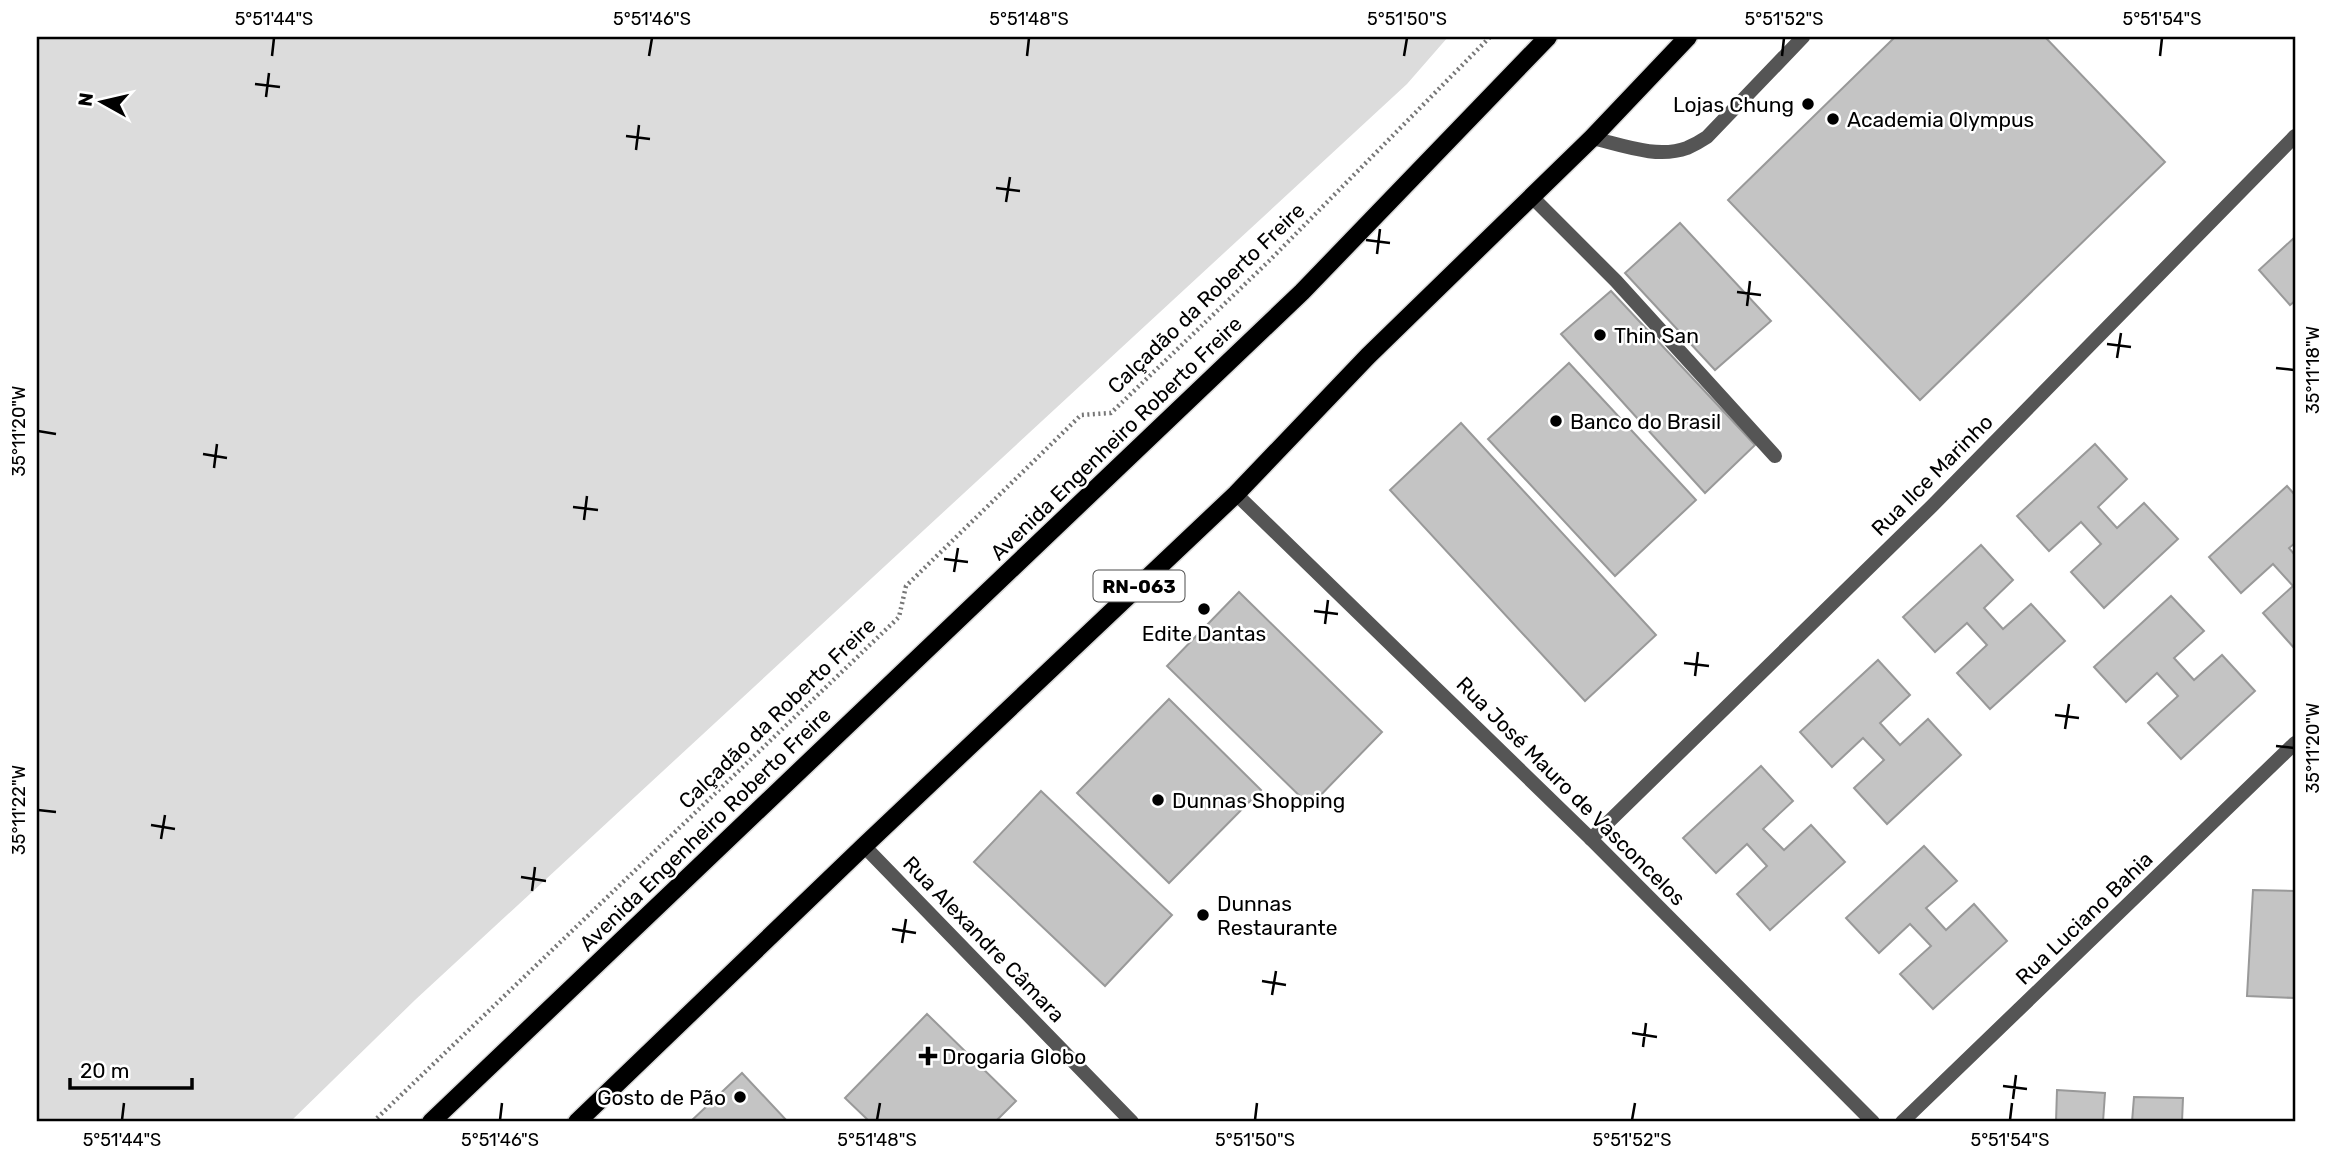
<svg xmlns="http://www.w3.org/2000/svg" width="2332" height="1159" viewBox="0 0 2332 1159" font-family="Rubik,sans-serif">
	<rect width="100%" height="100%" fill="#fff"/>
	<path fill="#dcdcdc" d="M37,37H1448L1407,84L415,1000L290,1122H37Z"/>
	<g fill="#c4c4c4" stroke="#999" stroke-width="2">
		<path d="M1895,37H2045L2165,162L1920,400L1728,200Z"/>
		<path d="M1680,223L1771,321L1715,370L1625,273Z"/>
		<path d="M2295,237V301L2290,305L2259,270Z"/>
		<path d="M1611,291L1755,445L1705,493L1561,334Z"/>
		<path d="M1569,363L1696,500L1615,576L1488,439Z"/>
		<path d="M1461,423L1656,635L1585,701L1390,490Z"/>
		<path d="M2095,444L2127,479L2098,507L2117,528L2144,503L2178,539L2104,608L2071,572L2101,544L2081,522L2049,551L2017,516Z"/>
		<path d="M2287,486L2295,495V543L2289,548L2295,555V649L2263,613L2293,586L2273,564L2241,593L2209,557Z"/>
		<path d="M1981,545L2013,580L1984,608L2003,629L2031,604L2065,641L1990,709L1957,673L1987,645L1967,623L1935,652L1903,617Z"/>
		<path d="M1239,592L1382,732L1310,806L1167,666Z"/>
		<path d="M2171,596L2204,631L2174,658L2194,680L2222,655L2255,691L2181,759L2148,723L2178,696L2157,673L2126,702L2094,667Z"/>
		<path d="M1878,660L1910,695L1880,723L1900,745L1928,719L1961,755L1887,824L1854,788L1884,760L1863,738L1832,767L1800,732Z"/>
		<path d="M1169,699L1261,790L1169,883L1077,793Z"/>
		<path d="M1761,766L1793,801L1763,829L1784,850L1811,825L1845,862L1770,930L1737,894L1767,866L1747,844L1716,873L1683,838Z"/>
		<path d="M1041,791L1172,915L1105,986L974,862Z"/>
		<path d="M1924,846L1957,881L1926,908L1946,930L1974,904L2007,941L1933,1009L1900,974L1931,946L1910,924L1879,953L1846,918Z"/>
		<path d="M2253,890L2295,891V998L2247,996Z"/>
		<path d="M927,1014L1016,1101L995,1122H870L845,1098Z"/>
		<path d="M742,1073L788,1122H690Z"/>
		<path d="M2057,1090L2105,1093L2103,1122H2056Z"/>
		<path d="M2134,1097L2183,1098L2182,1122H2132Z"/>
	</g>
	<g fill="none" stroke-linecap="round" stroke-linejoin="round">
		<g stroke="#dbdbdb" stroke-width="21">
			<g id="primary">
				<path d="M431,1122L1302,292L1548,37"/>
				<path d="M577,1122L864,846L1236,494L1368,356L1592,138L1688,37"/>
			</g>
		</g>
		<path stroke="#777" stroke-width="4.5" stroke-dasharray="2 3.5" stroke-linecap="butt" d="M373,1122L899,617L906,586L1081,415L1111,413L1270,260L1490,37"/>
		<path stroke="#555" stroke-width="14" d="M1532,197L1616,281L1775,456"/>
		<g stroke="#555" stroke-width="14">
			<path d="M1592,138C1622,145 1657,159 1687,148C1694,145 1701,141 1707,137L1803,37"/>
			<path d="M1591,839L1932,506L2295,136"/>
			<path d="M864,846L1132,1122"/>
			<path d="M1902,1122L2295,743"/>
		</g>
		<path stroke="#555" stroke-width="14" d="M1236,494L1591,839L1873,1122"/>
		<use href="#primary" stroke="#000" stroke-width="18"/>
	</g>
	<path fill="none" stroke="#000" stroke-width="2.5" d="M272,56L274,38M649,56L652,38M1027,56L1029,38M1404,56L1407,38M1782,56L1784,38M2160,56L2162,38M255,84L280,87M266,97L269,73M626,136L650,139M636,150L639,125M996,188L1020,191M1006,202L1010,177M1366,240L1390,243M1377,254L1380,229M1737,292L1761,295M1747,306L1750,281M2107,344L2131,347M2117,358L2121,333M2276,368L2294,370M38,431L56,434M203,454L227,458M214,468L217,444M573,507L598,510M584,520L587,496M944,559L968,562M954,572L958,548M1314,611L1338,614M1325,624L1328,600M1684,663L1709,666M1695,676L1698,652M2055,715L2079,718M2065,729L2069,704M2276,746L2294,748M38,810L56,812M151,825L175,829M161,839L165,815M521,877L546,881M532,891L535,867M892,929L916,933M902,943L906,919M1262,981L1286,985M1272,995L1276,971M1632,1033L1657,1037M1643,1047L1646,1023M2003,1086L2027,1089M2013,1099L2016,1075M122,1120L124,1103M500,1120L502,1103M877,1120L880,1103M1255,1120L1257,1103M1632,1120L1635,1103M2010,1120L2012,1103"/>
	<g fill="#000" stroke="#fff" stroke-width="2.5">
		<circle cx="1808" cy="104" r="7"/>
		<circle cx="1833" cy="119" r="7"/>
		<circle cx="1600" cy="335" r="7"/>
		<circle cx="1556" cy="421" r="7"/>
		<circle cx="1204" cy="609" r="7"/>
		<circle cx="1158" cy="800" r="7"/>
		<circle cx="1203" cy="915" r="7"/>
		<path d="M924.5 1045.5h7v7h7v7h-7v7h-7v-7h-7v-7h7z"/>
		<circle cx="740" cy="1097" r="7"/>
	</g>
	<g text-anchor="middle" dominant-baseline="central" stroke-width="5" stroke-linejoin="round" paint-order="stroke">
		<rect fill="#fff" stroke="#4c4c4c" stroke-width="2" x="1093.5" y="570.5" width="91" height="31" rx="5"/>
		<g font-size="19" font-weight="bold" fill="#000">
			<text x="1139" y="586">RN-063</text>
		</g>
		<g font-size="21" fill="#000" stroke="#fff" text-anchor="start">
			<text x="1794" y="104" text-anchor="end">Lojas Chung</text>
			<text x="1847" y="119">Academia Olympus</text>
			<text x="1614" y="335">Thin San</text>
			<text x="1570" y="421">Banco do Brasil</text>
			<text x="1204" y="633" text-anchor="middle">Edite Dantas</text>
			<text x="1172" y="800">Dunnas Shopping</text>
			<text x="1217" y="903">Dunnas<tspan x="1217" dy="24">Restaurante</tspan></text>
			<text x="942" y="1056">Drogaria Globo</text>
			<text x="726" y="1097" text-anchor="end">Gosto de Pão</text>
		</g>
		<g font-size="21" fill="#000" stroke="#fff">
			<text transform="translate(1206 298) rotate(-44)">Calçadão da Roberto Freire</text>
			<text transform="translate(1116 438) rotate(-44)">Avenida Engenheiro Roberto Freire</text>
			<text transform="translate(1932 475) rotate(-45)">Rua Ilce Marinho</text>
			<text transform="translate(777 713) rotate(-44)">Calçadão da Roberto Freire</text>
			<text transform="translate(1571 791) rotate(45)">Rua José Mauro de Vasconcelos</text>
			<text transform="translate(705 829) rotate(-44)">Avenida Engenheiro Roberto Freire</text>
			<text transform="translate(2084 918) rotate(-44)">Rua Luciano Bahia</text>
			<text transform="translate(984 939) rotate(46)">Rua Alexandre Câmara</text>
		</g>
	</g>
	<rect width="2332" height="1159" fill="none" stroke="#ffffff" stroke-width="77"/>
	<g transform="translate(102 102) rotate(278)" stroke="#ffffff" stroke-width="5" paint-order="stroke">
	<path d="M0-5L12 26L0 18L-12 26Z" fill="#000000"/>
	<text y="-10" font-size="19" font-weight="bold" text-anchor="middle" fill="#000000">N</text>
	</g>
	<path d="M70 1078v10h122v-10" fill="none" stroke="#000000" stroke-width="3.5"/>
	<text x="80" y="1078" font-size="21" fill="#000000" stroke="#ffffff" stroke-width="5" paint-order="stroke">20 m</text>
	<rect x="38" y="38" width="2256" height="1082" fill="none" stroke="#000" stroke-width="2.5"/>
	<g font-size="18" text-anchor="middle" fill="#000">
		<text x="274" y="25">5°51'44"S</text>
		<text x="652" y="25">5°51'46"S</text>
		<text x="1029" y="25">5°51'48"S</text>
		<text x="1407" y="25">5°51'50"S</text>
		<text x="1784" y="25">5°51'52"S</text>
		<text x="2162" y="25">5°51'54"S</text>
		<text transform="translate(2313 370) rotate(-90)" y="6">35°11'18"W</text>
		<text transform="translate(19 431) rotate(-90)" y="6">35°11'20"W</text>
		<text transform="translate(2313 748) rotate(-90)" y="6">35°11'20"W</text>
		<text transform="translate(19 810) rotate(-90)" y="6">35°11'22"W</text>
		<text x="122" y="1146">5°51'44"S</text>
		<text x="500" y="1146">5°51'46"S</text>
		<text x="877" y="1146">5°51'48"S</text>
		<text x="1255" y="1146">5°51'50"S</text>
		<text x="1632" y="1146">5°51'52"S</text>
		<text x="2010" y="1146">5°51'54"S</text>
	</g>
</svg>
